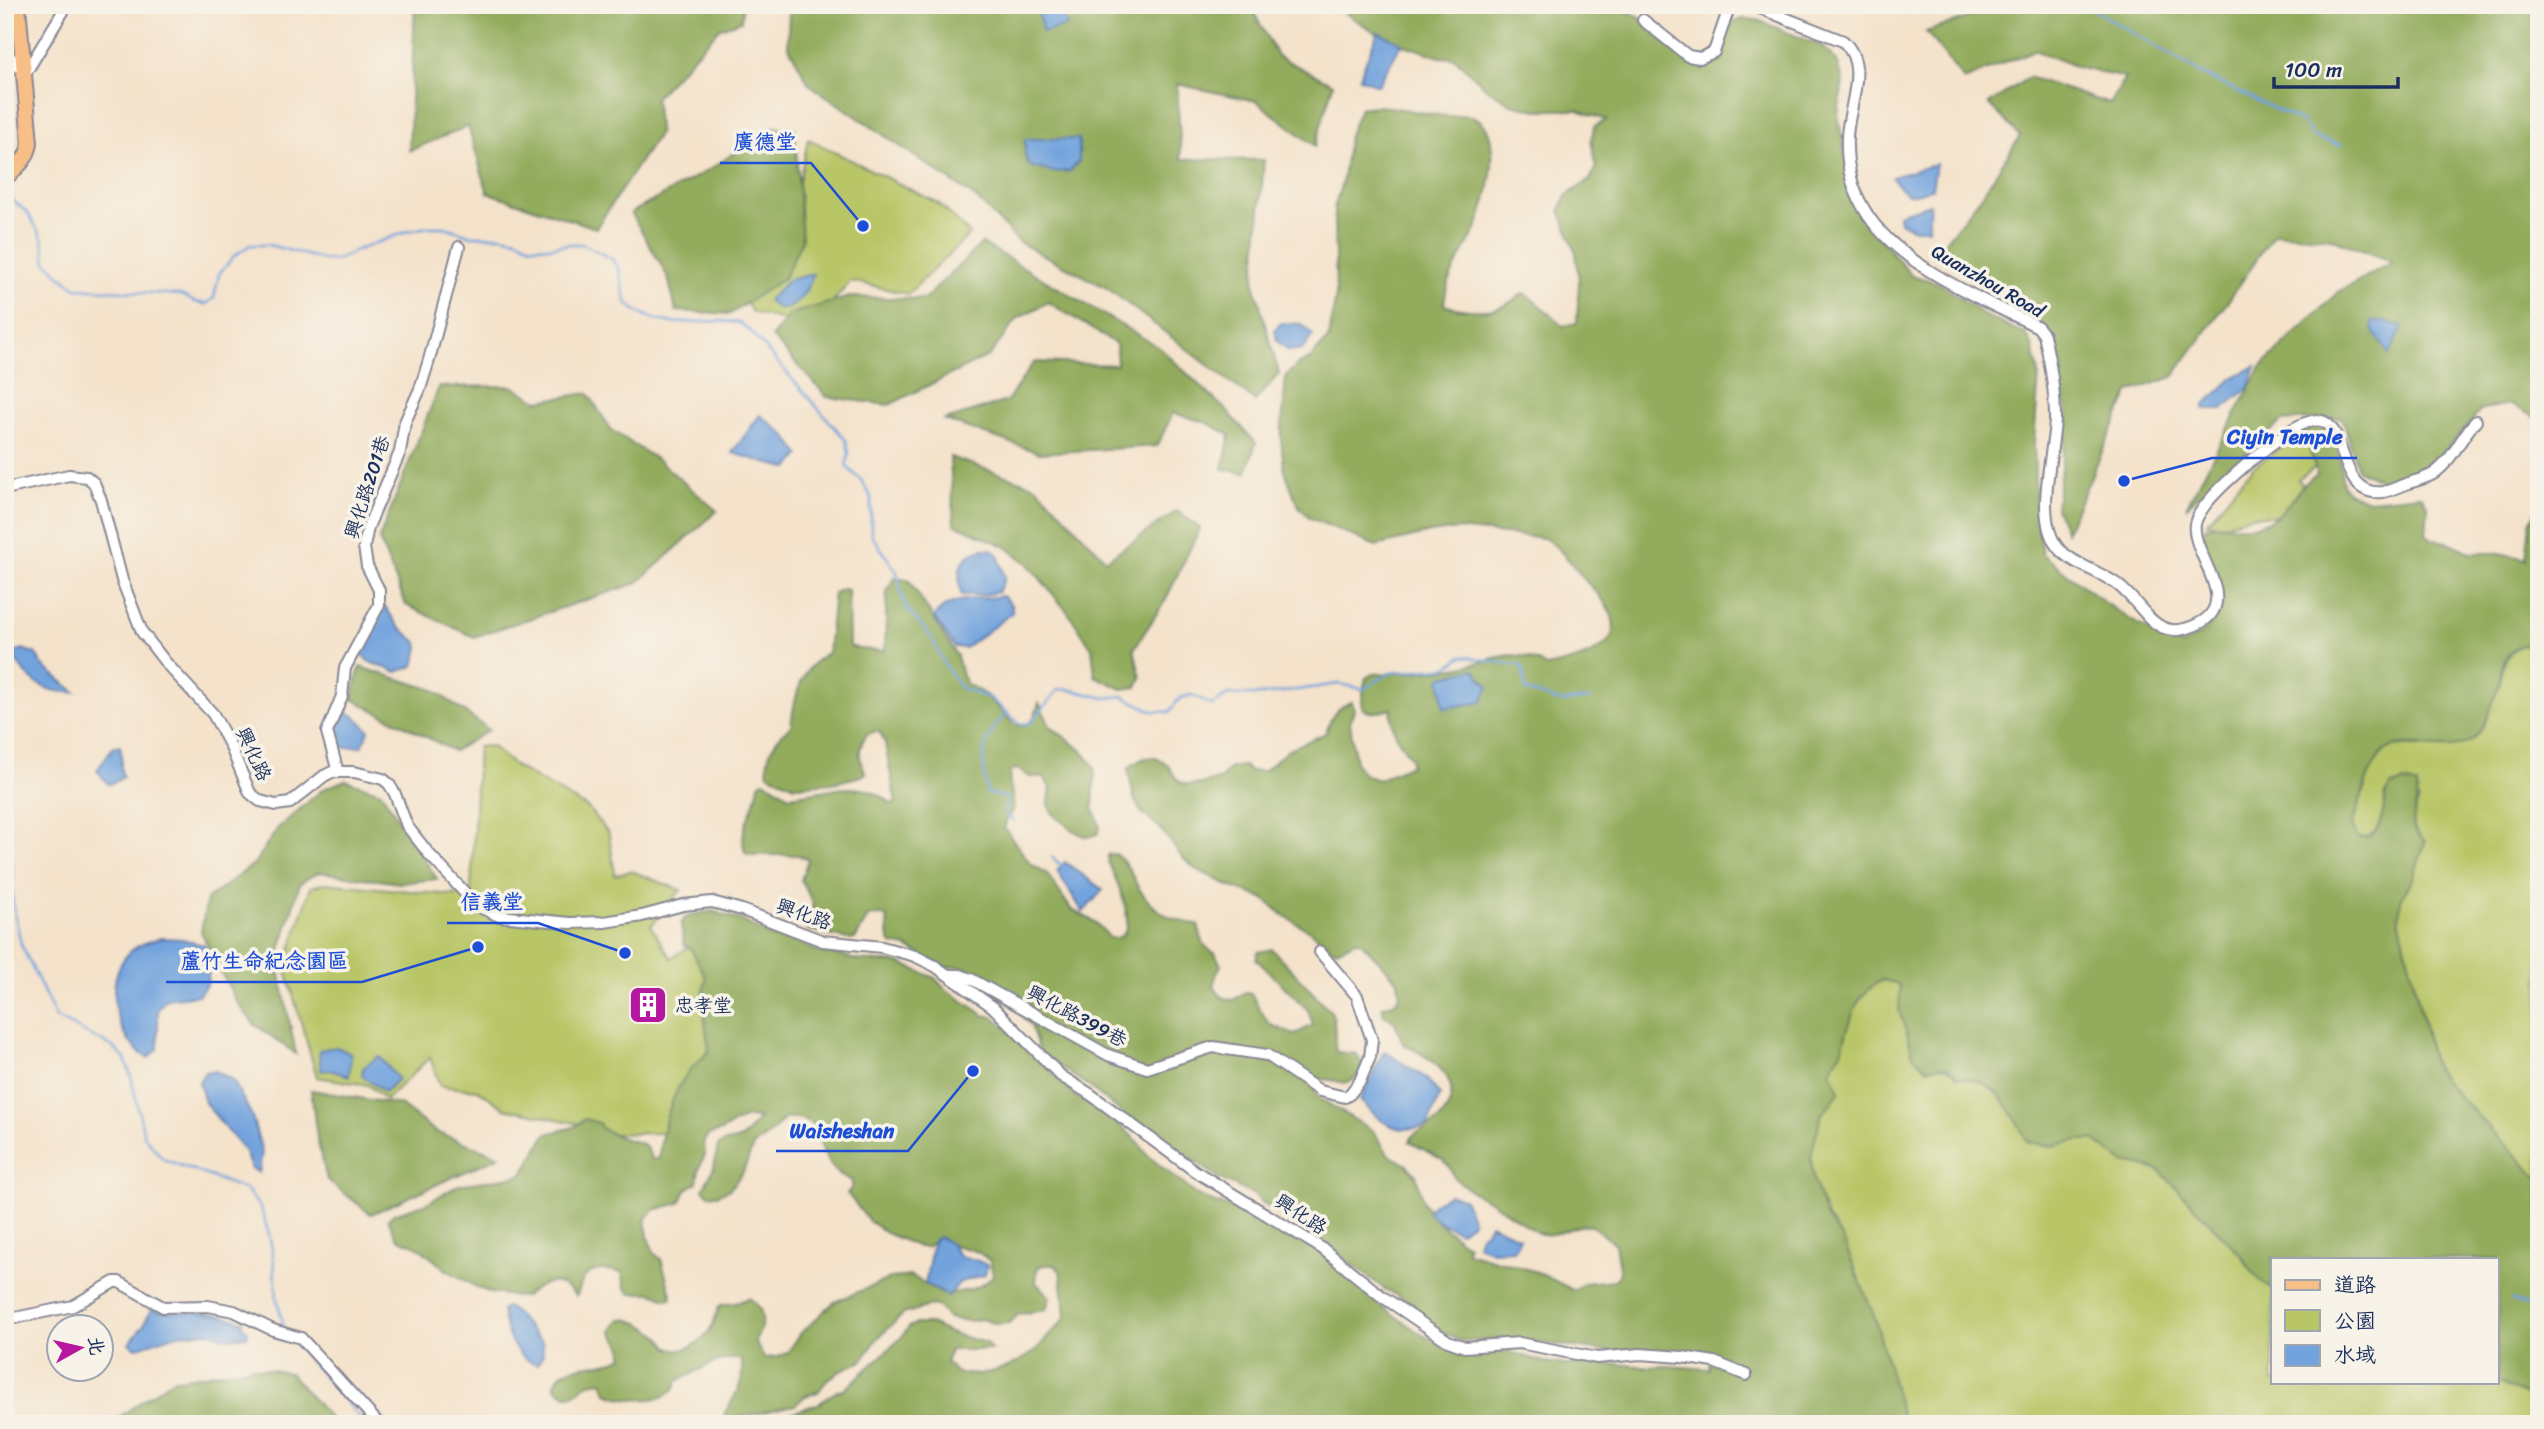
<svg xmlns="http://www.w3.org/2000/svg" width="2544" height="1429" viewBox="0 0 2544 1429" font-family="Sriracha,'LXGW WenKai TC',sans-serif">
	<rect width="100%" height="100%" fill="#f7f3e8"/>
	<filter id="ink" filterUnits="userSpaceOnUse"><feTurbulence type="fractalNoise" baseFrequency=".0143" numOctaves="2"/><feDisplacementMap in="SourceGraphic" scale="14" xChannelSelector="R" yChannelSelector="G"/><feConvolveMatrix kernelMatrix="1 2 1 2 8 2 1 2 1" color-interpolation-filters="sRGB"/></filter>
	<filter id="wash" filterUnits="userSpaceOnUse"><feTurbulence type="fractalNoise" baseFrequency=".00686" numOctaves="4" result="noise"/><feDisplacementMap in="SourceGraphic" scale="28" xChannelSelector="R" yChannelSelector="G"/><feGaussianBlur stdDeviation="1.57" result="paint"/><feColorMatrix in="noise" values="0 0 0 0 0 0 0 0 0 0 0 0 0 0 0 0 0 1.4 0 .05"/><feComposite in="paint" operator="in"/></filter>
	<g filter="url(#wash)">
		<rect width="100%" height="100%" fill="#f4e2ca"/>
		<g fill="#b9c668" stroke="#6a7a63" stroke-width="2">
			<path d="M808,139L938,203L970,234L908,294L851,281L810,327L752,312L715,255L783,260Z"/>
			<path d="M2302,433L2323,462L2298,479L2313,498L2279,516H2250L2222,525L2207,522L2253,467Z"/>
			<path d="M2518,645H2532L2539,648V1179L2445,1082L2433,1064L2399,919L2401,899L2412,881L2425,842C2423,839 2420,836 2417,833C2409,825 2415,810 2419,800L2386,793C2383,812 2384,830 2364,839L2357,837L2352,825C2359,806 2370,761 2385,750C2392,745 2403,746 2411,746C2480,750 2475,741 2500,683C2500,666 2506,656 2518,645Z"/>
			<path d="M491,746L516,767L588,808L609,834L615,875L631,871L681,890L651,926L671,958L706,936L735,1020L663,1133L610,1134L576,1123L504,1108L478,1090L440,1086L430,1057L386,1100L368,1085L317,1077L285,967L311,887L325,883L452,895L471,892L478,747Z"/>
			<path d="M1902,939L2152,1135L2273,1260V1382H2539V1424H1887L1793,1167L1840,1024Z"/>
		</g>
		<g fill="#92ab5c" stroke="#566d5d" stroke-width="2">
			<path d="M415,5H743L741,21L720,28L655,98L659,133L596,228L488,193L468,126L409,151Z"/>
			<path d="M789,5H1250L1277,56L1333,84L1315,146L1256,101L1177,84L1181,159L1264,160L1254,283L1279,374L1255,401L1107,288L1020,243L976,198L809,84L788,45Z"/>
			<path d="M1338,5H1613L1638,16L1677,54L1704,58L1716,50L1729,26L1741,19L1757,20L1824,47L1838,63L1843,81L1838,114L1845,155L1859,194L1883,242L1911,275L1939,283L1985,316L2026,334L2032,345L2039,373L2034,443L2036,513L2042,554C2087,588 2129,627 2183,645C2195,638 2211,629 2215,615C2219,599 2207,550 2203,533L2206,526C2224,522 2243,530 2261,524C2288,516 2294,487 2317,474L2303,429L2321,426L2330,430L2339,454L2343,486L2349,493L2369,500L2421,495L2428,507L2426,533L2431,539L2451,543L2470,553H2500L2526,559L2530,523L2539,504V648C2515,636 2499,661 2500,683C2494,698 2489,718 2479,732C2457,765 2406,731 2384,752C2369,765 2359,805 2352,825L2357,837C2386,844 2381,802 2390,786L2404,782L2417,786C2419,801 2411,817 2414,828C2416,834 2422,836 2425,842L2412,881L2401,899L2399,919L2433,1064L2445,1082L2539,1179V1401L2499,1383L2478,1382H2497V1259H2273V1290C2259,1282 2250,1270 2242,1256L2160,1171L2140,1165L2123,1162L2094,1140H2079L2052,1146L2028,1142C2017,1122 2003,1091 1979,1081C1973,1079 1964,1078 1957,1077C1951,1067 1938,1063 1927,1069L1912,1054L1909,1039L1899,1011L1900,988L1896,983L1882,980C1853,996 1852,1017 1843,1046C1840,1055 1834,1063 1830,1072L1838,1086L1839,1093L1821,1115L1811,1156L1813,1178L1827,1218L1842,1237L1875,1318L1904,1424H756L818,1404L837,1391L844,1390L900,1339L909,1327L915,1324H931L950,1333L986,1343L991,1350H950L946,1363L957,1373L979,1375L1008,1367L1033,1353L1064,1320L1066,1314L1060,1270L1055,1265H1042L1037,1269L1036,1283L1050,1297L1046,1310L1019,1314L1009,1323L996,1324L982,1319L969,1321L948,1318L939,1307L933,1305L903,1314L878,1338L861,1362L847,1367L827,1380L818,1392L805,1396L795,1405L727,1420L724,1414C736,1395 746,1381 741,1359C712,1357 702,1371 677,1381C675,1406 623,1401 607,1393L602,1381L589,1383L574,1395H567L555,1388C555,1359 607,1369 623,1357C624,1346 618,1340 611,1331L620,1319C639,1319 659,1333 669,1348C684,1355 704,1341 712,1327C716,1319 715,1312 721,1305L736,1303L749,1298C764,1308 766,1322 756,1339L757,1346L764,1358L777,1357L788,1352L801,1333L834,1302L891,1278L912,1276L943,1294C959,1292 983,1290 993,1275L990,1261L978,1252L937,1240L926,1247H919L886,1233L869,1221L847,1193L852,1188V1181C846,1178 838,1174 833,1168C812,1144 828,1115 785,1118L771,1133L753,1146L743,1172L730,1189L717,1195L708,1194L703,1189L714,1167L718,1146C725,1140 731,1142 739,1139C748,1136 753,1125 759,1118L746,1117L721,1131L708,1135L704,1141L705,1155L699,1168L697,1182L686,1190L680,1203L654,1210L645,1220L649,1241L655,1254L661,1259L672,1298L666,1299L653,1293H630L625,1287L622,1273C610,1269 592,1267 583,1279C580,1284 580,1291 576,1296C557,1275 544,1281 524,1297L490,1293L477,1287L445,1269L417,1246L397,1238L388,1219L394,1214L427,1203L459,1185L517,1176L524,1172L546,1134L574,1127L585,1119L599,1123L602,1129C609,1132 617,1136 625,1139C642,1144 644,1140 652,1159H659C661,1130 671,1094 689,1071C695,1064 703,1058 709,1051L702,999L706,978L690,947L684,945L681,924L685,918L691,915L712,911L741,920L768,935L802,944L821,953L842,955L855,960L900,963L935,978L944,988L984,1015L993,1017L1002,1024L1076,1096L1114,1119L1137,1141L1148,1156L1197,1195L1217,1204L1246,1210L1272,1221L1326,1257L1379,1305L1421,1334L1458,1353L1467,1356L1506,1351L1544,1362L1565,1365L1617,1364L1648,1367L1667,1366L1709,1369L1710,1356L1660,1350L1612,1352L1521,1340L1460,1341L1430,1325L1404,1299L1386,1290L1284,1215L1269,1208L1253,1194L1220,1179L1192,1159L1155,1139L1088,1086L1040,1053L1031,1026L1013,1006L980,982L964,967H944L906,947L892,944L889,940L887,919L883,915L868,917L856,938L852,940L807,930L813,903L801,880L808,859L798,855H749L745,852C737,826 757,808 759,784L763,781C773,783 779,792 790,796C822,792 866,777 891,804L896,803L885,743L881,734L877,731L867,734C857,748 858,758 866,773L862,776L832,783L795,786L768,774C764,753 776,738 791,726C794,698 801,666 828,653L834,593L843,589L848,590L849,646L859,649L885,651L887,591L894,578L909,580L957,656L962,676L967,684L987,696L1015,725C1032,728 1035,717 1039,703L1050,726L1080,749L1095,767L1093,807L1100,826L1098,833C1094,835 1093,837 1088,837C1079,836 1050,815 1049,806C1048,801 1050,795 1051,789L1044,777H1030L1018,769L1011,770C1006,784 1015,794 1013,806C1012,816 1004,818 1005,829L1030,863L1047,874L1071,909L1095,922L1110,938C1146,942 1115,876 1108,862V855L1116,854C1128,864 1131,874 1138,887C1154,913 1169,919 1198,925C1201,937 1203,949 1215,953L1221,965C1220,969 1217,972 1216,976C1210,989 1221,999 1233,1000L1245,992L1251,994L1269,1024L1294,1035L1313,1025L1308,1010L1256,959L1258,952L1272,949L1332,1013C1337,1026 1333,1039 1336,1052L1357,1054L1363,1067C1347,1096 1340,1075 1316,1080L1315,1093L1319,1098L1373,1131L1389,1155L1407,1165L1416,1175L1423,1202L1435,1219L1462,1242L1468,1245L1467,1252L1537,1272L1573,1290L1585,1283L1615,1280L1620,1274L1615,1244C1608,1239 1600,1231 1593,1227C1579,1219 1558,1240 1538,1233L1490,1201L1471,1191L1454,1177L1449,1166L1443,1160L1410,1142L1413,1135C1421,1130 1435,1125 1441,1118C1470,1083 1433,1058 1403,1044L1395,1022L1384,1015L1382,1007L1395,1002L1400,996L1398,981L1361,942L1355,941L1337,950L1331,948L1314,934L1282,914L1263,898L1229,886L1194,868L1182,857L1159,827L1141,812L1134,799L1128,769C1140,757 1154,752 1168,766C1173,771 1175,780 1182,783C1192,788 1211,781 1222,779C1226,767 1233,767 1244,766L1249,771H1264L1288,750L1326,733C1331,716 1335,708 1352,702L1354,709L1350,723L1356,764L1365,775L1378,780L1411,765V758C1400,744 1389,728 1392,709C1358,718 1359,708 1366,678L1373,674C1398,673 1423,672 1448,669C1487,666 1509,641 1546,667C1569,662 1627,651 1611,614C1606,601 1594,590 1585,580C1572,565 1561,548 1544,538L1457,529L1430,533L1376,546L1310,518L1300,508L1294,495L1284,468L1281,439L1286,376L1297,365L1310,359L1329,338L1336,295L1334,208L1343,179L1349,135L1360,108C1388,102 1417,114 1445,116C1454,117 1468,113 1476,118C1504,132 1489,193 1481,217C1470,249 1446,270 1444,305C1457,310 1487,313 1501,307C1509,304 1516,297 1525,293L1563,326L1577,323L1579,282L1576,253L1560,210L1566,196L1590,180L1596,167L1591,139L1595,126L1606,120L1578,110H1537L1511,104L1486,88L1454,58L1440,57L1386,39L1339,9Z"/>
			<path d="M2004,5H2539V420L2511,404L2482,409L2434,463L2383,482L2358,470L2342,417L2282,421L2186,507L2261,367L2338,292L2393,262L2331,238L2274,233L2236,290L2173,377L2129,392L2066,532L2056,508L2068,415L2039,316L1935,254L1981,197L2020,136L1989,104L2029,77L2110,104L2125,78L2080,68L2034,50L1964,80L1926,32Z"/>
			<path d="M772,127L795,128L802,240L784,278L730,314L676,311L668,277L631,213L712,168Z"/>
			<path d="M982,243L1160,348L1229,413L1256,443L1246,473L1223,469L1230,435L1208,423L1173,413L1157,446L1040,453L945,420L1007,401L1034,362L1117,365L1116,344L1048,302L1018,318L990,355L889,405L827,397L772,337L790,314L849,297L925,299Z"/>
			<path d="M512,386L538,401L588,393L611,430L659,461L717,511L637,583L474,637L406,605L379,539L439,387Z"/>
			<path d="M950,457L1036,486L1106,560L1177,511L1200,528L1166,599L1134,649L1141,678L1137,687L1122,689L1095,676L1092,648L1067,611L1028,564L1005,546L954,524Z"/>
			<path d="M360,667L434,690L489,730L454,751L352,699Z"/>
			<path d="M345,780L381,792L437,879L400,883L319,872L300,883L277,960L296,1054L254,1024L236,1001L201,932L207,899L254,864L278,828L323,789Z"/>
			<path d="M311,1090L400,1105L436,1132L500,1156L371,1214L327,1180L317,1138Z"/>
			<path d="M253,1367L290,1373L335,1424H109L172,1380Z"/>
		</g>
		<g fill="#72a3dd" stroke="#46699e" stroke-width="2">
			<path d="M1039,5H1060L1067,26L1043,32L1038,12Z"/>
			<path d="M1378,32L1402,43L1378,85L1359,78Z"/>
			<path d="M1025,139H1079V161L1070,171L1052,172L1030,166L1025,156Z"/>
			<path d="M1936,164L1932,188C1909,199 1906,196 1892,177Z"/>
			<path d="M1930,204L1928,229H1914L1900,222L1899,214Z"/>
			<path d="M813,274C808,293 786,324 768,300L789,280Z"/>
			<path d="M2372,321H2384L2403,327L2389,355L2372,328Z"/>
			<path d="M1281,323L1301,324L1313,335L1303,349L1289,351L1277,341L1275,330Z"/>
			<path d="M2256,366L2249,388L2222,409H2204V405L2234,377Z"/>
			<path d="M760,415L786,436L800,455L789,468C778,468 746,456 732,453Z"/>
			<path d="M981,549H991L998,555L1005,578L998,592L982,595H961C957,571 958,558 981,549Z"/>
			<path d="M1003,596L1012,606V613L965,648L955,647L934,617C949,595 980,600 1003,596Z"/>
			<path d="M384,605L398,626L418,643L419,648L414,666L397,672L372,663L358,652Z"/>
			<path d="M23,649L36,654L42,665L75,692C42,694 29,680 11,654Z"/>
			<path d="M1474,669L1489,687L1481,702L1444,708L1440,678Z"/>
			<path d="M346,712L355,716L369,730L362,746L337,748L334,729Z"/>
			<path d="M120,746C124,757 118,766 123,777L113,783L108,784L97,770L113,747Z"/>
			<path d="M1065,862L1103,890L1083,912L1057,871Z"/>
			<path d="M161,938L182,939L204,945L211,956L207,984L198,995L166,999L158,1009V1049L148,1058C115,1040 100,979 131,951C140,943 151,941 161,938Z"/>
			<path d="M337,1047L351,1054L349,1076L329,1070L321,1071L319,1050Z"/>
			<path d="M1384,1051L1426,1078L1440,1095L1428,1125C1395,1136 1382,1123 1360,1100Z"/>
			<path d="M379,1056L398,1079L385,1092L362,1076L363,1068Z"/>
			<path d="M215,1071L233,1080L252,1116L262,1152L259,1173L251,1168L244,1150L205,1103L199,1082L205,1072Z"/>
			<path d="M1449,1195L1464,1198L1473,1221L1460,1232L1442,1223L1427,1212L1435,1202Z"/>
			<path d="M1490,1224L1520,1238L1514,1250L1492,1251L1477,1245L1480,1235L1486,1231Z"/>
			<path d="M939,1237L951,1244L959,1256L976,1260L987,1265L985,1275L960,1282L948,1296L925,1284L933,1241Z"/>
			<path d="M505,1307C519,1311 528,1331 542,1341L543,1353L538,1364C514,1359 505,1332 502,1310Z"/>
			<path d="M151,1309C169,1314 179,1311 197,1312C213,1312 228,1317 243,1321V1327L248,1330L247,1336L228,1338L209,1332L178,1334L135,1348L129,1343L144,1325Z"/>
		</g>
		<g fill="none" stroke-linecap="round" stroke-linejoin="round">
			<g stroke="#72a3dd" stroke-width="2.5">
				<path d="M2086,5L2202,74L2302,122L2314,137L2341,145"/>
				<path d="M5,150V169"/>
				<path d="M5,194L28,213L43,240L46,261L60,276L77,288L181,295L195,302L206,304L214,298L219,274L234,256L250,245H269L325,260H337L357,250L408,231L428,227H445L472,236H501L517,239L531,246L552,247L568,244H583L612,259L619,269L626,302L636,311L654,319L673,323L722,321L740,323L749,330L846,440L849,453L846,466L861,480L871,497V534L897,572L901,594L907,609L932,638L944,664L961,688L990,698L1020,724L1031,723L1058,690L1067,689L1105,698L1122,696L1153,711L1169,712L1180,698L1192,695L1212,705L1228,695H1262L1339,684L1364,689L1389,673L1448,667L1462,656L1522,666L1526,691L1562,702L1590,699"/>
				<path d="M1007,712C980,742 981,755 987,793L1008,798L1004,812L1014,821"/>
				<path d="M5,850L12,867L13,906L21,944L56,1018L113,1047L125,1059L131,1076L144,1136L163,1159L247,1190L261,1209L269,1234L273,1255L277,1299L284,1328"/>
				<path d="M1052,857L1063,867"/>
				<path d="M2511,1300L2539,1310"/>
				<path d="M291,1339L365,1424"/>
			</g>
		</g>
	</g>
	<g filter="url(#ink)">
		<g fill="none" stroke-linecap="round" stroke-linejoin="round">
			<g stroke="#888894" stroke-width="14">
				<g id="minor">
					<path d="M1752,5L1843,41C1870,66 1848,106 1847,137C1846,163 1851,187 1864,209C1896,265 1982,299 2038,327L2044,335C2050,361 2055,392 2055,419C2054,455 2033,519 2059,549C2074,565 2100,571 2118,585C2147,608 2155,645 2198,624C2243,602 2190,553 2195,524C2200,499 2262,451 2284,435C2361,380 2323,499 2383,492C2390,491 2397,487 2403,485C2413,481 2425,479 2433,474C2453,461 2460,437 2476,421"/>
					<path d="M1643,20L1688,56L1700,58L1714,52L1730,5"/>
					<path d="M5,51L25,74L67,5"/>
					<path d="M5,489L69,475L87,477L94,483L101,500L122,580L142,632L166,663L213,714L230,745L250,793L260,801L276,805L290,803L324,776L332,772H354L383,779L389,784L395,794L407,826L429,854L477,906L499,916L570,923L604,922L642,916L683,905L712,902L742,910L823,941L882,947L915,956L935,966L993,1007L1061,1076L1090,1094L1195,1171L1323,1249L1380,1295L1448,1341L1465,1347L1519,1343L1597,1358L1640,1354L1682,1357L1714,1362L1746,1375"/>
					<path d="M338,772L327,732L342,696L345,668L379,605V590L367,566L364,547L368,527L400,452L405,422L420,389L429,360L459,247"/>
					<path d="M948,975H960L973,980L1108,1055L1147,1068L1213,1047L1267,1055L1320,1091L1345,1097L1350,1094L1360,1081L1370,1057L1372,1040L1357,996L1320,952"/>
					<path d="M5,1320L73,1306L114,1282H119L163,1307L208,1306L234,1311L273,1330L301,1338L379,1424"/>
				</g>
			</g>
			<g stroke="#888894" stroke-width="18">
				<path id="major" d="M5,178C17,167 28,159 30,143L18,5"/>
			</g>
			<use href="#minor" stroke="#fff" stroke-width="10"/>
			<use href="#major" stroke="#f7be88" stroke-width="14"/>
		</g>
	</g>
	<defs>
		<g id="building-square" transform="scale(2.0125)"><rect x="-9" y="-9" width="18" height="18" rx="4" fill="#b5179e" stroke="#f7f3e8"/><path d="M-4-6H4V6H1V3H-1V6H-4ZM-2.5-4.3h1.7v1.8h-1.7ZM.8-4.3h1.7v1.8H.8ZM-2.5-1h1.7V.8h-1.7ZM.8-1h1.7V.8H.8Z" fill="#fff"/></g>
	</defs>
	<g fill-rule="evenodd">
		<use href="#building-square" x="648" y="1005"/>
	</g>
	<g text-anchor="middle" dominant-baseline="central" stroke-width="7" stroke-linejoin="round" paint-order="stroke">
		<g font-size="19" fill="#1b2f5e" stroke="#f7f3e8">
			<text transform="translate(1988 281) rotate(30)">Quanzhou Road</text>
			<text transform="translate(367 487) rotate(-72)">興化路201巷</text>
			<text transform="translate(254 754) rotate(65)">興化路</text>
			<text transform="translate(804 914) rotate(19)">興化路</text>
			<text transform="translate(1077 1016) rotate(28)">興化路399巷</text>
			<text transform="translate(1301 1214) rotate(33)">興化路</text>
		</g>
		<g font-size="19" fill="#1b2f5e" stroke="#f7f3e8" text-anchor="start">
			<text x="675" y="1005">忠孝堂</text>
		</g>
	</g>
	<path fill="none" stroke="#1d4ed8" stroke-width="2.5" d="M863 226L811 163H720M2124 481L2212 458H2357M625 953L538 923H447M478 947L362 982H166M973 1071L908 1151H776"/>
	<g fill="#1d4ed8" stroke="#f7f3e8" stroke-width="2.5">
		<circle cx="863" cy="226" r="7"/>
		<circle cx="2124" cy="481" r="7"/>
		<circle cx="625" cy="953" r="7"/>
		<circle cx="478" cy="947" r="7"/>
		<circle cx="973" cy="1071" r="7"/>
	</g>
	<g font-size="21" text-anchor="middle" font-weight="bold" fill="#1d4ed8" stroke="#f7f3e8" stroke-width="7" stroke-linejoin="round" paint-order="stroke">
		<text x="765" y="149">廣德堂</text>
		<text x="2285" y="444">Ciyin Temple</text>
		<text x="492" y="909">信義堂</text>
		<text x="264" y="968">蘆竹生命紀念園區</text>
		<text x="842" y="1138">Waisheshan</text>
	</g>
	<rect width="2544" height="1429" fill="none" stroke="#f7f3e8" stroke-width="28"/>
	<rect x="2271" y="1258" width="228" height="126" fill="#f7f3e8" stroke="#9fa5b1" stroke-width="2"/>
	<rect x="2285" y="1280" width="35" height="10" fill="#f7be88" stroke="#9fa5b1" stroke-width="2"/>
	<text x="2334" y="1292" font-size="21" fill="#1b2f5e">道路</text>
	<rect x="2285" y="1310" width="35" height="21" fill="#b9c668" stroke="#9fa5b1" stroke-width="2"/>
	<text x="2334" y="1328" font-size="21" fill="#1b2f5e">公園</text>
	<rect x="2285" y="1345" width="35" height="21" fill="#72a3dd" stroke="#9fa5b1" stroke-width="2"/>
	<text x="2334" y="1362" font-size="21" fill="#1b2f5e">水域</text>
	<g transform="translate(80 1348) rotate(82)"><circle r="33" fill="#f7f3e8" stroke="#9fa5b1" stroke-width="2"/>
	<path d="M0-5L12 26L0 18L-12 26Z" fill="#b5179e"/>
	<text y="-10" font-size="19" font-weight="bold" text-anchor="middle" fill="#1b2f5e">北</text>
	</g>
	<path d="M2274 77v10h124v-10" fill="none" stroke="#1b2f5e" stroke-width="3.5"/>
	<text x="2285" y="77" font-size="21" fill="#1b2f5e" stroke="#f7f3e8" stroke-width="5" paint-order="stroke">100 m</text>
</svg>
